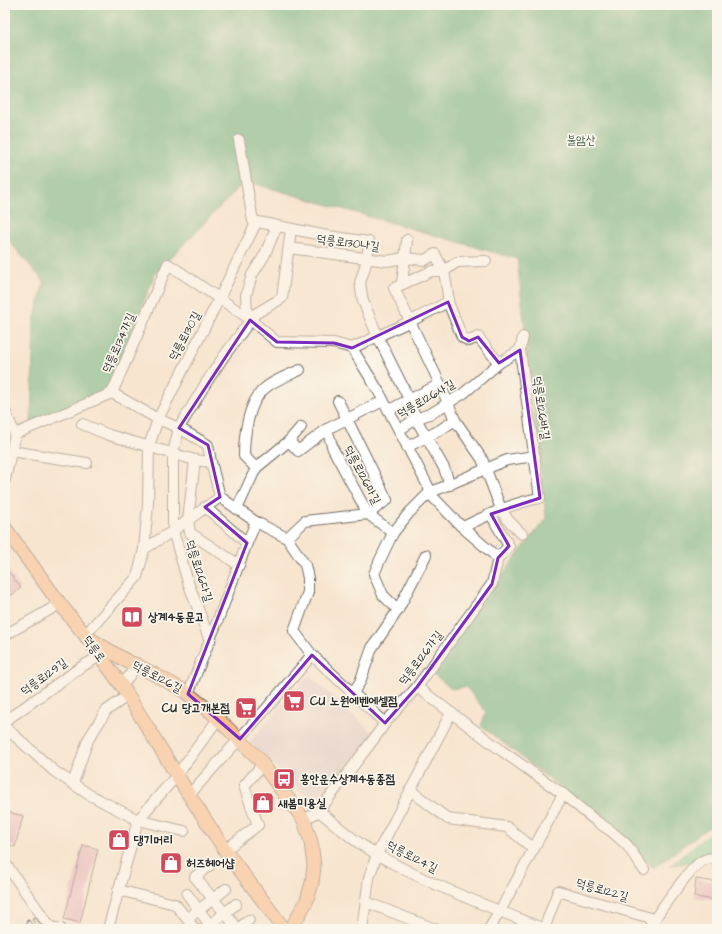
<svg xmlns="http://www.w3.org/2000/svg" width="722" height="934" viewBox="0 0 722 934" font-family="'Architects Daughter','Poor Story',sans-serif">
	<rect width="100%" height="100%" fill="#fbf7ec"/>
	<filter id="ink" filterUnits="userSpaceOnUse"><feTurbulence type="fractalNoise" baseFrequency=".025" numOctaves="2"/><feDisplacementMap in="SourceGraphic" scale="8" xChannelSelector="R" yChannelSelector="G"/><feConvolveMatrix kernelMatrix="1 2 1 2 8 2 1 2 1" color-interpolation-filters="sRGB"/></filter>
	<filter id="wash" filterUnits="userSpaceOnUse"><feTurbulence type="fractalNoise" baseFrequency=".012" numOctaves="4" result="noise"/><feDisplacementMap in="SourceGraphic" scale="16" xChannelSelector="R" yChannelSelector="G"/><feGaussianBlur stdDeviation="0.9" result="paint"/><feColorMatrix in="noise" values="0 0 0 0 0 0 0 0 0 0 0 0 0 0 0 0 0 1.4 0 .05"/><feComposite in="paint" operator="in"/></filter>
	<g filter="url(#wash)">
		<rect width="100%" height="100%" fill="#f7e5cf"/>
		<path fill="#d2bdc7" d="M309,675L375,735L314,802L249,742Z"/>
		<path fill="#71cb92" stroke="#4e7b5e" d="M710,833H717V856L670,866Z"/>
		<path fill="#5caf7c" stroke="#446d54" d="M5,5H717V826L709,827L653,868L612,827L481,726L486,712L466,687L452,689L428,670L546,518L517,259L245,181L155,274L109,388L31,423L34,321L44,282L5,236Z"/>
		<g id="blocks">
			<g fill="#e3a9bb">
				<path d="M5,567L21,588L5,600Z"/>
				<path d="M8,812L23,816L15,847L5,844V823Z"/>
				<path d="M83,845L98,849L80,923L64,919Z"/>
				<path d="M696,879L717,882V900L694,897Z"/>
			</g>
		</g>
	</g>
	<g filter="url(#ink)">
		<use href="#blocks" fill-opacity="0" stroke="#726c64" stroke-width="1"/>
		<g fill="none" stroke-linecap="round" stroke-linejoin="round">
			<g stroke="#726c64" stroke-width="12">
				<g id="minor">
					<path d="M239,140L253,221L322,235L369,242L367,260L360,283L363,301L378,337L409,399L416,419L444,468L450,485"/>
					<path d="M289,248L387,261L404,258L425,260L435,254L444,271"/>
					<path d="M486,261L457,262L444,271L448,295V302L462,337L469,341L478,337L499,363"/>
					<path d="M444,271H432L394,288L440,384L455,420L482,459L501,509L508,520L522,534"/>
					<path d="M402,284L407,240"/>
					<path d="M247,317L246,295L252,275L264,256L277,226"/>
					<path d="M352,348L409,322L448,302"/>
					<path d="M112,393L158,419L179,428L208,445L211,462L220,497L256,522L287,538L305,565L308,578V592L294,631L312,655L385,723"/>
					<path d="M389,410L440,384"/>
					<path d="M5,411L15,434L5,480"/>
					<path d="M82,424L109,435L195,460L211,462"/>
					<path d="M327,429L333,449L368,514L387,500L338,401"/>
					<path d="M399,430L416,419L432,413L464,393L499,363L520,350"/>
					<path d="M15,434L112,393L168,264L247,317L277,342L334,343L352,348"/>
					<path d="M289,441L301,427"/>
					<path d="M407,447L440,430L455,420"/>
					<path d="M11,451L87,463"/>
					<path d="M195,460L188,520L190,533L239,565"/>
					<path d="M256,468L244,456C244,436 248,403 264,389C274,380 287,376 300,370"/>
					<path d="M205,507L247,543"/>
					<path d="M237,509L256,468L289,441L298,451L327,429L383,401"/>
					<path d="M491,514L496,524L509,546L498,558"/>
					<path d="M463,527C488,515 512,503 540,498L520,350L523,337"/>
					<path d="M287,538L305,521L368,514L393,533"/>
					<path d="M144,549L173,531L220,497"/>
					<path d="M398,610L383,595L374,574L380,560L393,533L409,513L429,493L507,460L535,456"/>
					<path d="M5,635L60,604"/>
					<path d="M85,635L137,577L140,566L144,549L148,504L149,446L158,419L219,299L256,223"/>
					<path d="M210,641L188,582L173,531V453L179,428L206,383L224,356L255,314L282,298L291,229"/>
					<path d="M122,686L137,665"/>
					<path d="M417,687L502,751L563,794L596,821L611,831L627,845L644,870"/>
					<path d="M188,694L219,617L247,543L256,522"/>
					<path d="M352,694L360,682L372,648L398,610L426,555"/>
					<path d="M5,721L81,667L100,656"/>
					<path d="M5,727L54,771L88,794L138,820L184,831"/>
					<path d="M73,783L88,740L106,711L127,696"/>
					<path d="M410,790L448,819L507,827L534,849"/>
					<path d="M189,795L267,708L312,655"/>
					<path d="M319,811C334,823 349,837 365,847C420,882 484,904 544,929"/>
					<path d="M304,820L319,811L376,736L385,723L417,687L492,584L498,558L461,526L429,493L431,492L379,392L352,348"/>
					<path d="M225,850L258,825L244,786L263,764"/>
					<path d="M5,863L50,927L61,929"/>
					<path d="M211,864L195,877L238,929"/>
					<path d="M118,890L175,904L195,929"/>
					<path d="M187,894L213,929"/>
					<path d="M366,902L435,929"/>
					<path d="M187,919L226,889"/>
					<path d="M108,929L138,820L177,775L218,719"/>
					<path d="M205,929L236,904"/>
					<path d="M238,929L249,920"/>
					<path d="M362,929L369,878L377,854L451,713"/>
					<path d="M489,929L500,911L563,794"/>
					<path d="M544,929L558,891L654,919"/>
					<path d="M649,929C656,915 689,869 702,861C707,858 711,858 717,858"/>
				</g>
			</g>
			<g stroke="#726c64" stroke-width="15">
				<g id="major">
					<path d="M5,528L60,604L85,635L122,686L189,795L225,850L284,929"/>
					<path d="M90,639L130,663L137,665L183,690L211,712L257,757L304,820L311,842L314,866L312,883L307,900L291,929"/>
				</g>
			</g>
			<use href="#minor" stroke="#fff" stroke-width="10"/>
			<use href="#major" stroke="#fbbb8d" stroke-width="13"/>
			<g stroke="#2b2b2b" stroke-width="4.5">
				<g id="rail">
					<path d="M34,919L41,929"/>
					<path d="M28,922L33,929"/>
				</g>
			</g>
			<use href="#rail" stroke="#fbf7ec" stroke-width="3" stroke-dasharray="9" stroke-linecap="butt"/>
		</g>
	</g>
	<path d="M0 0H722V934H0ZM448,302L462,337L469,341L478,337L499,363L520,350L540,498L491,514L509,546L498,558L492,584L417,687L385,723L312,655L240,739L188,694L247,543L205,507L220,497L208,445L179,428L250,320L277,342L334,343L352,348Z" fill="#f7e5cf" fill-opacity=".55" fill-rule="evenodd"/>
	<path fill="none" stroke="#7b2cbf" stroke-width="3" stroke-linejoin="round" d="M448,302L462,337L469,341L478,337L499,363L520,350L540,498L491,514L509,546L498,558L492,584L417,687L385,723L312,655L240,739L188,694L247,543L205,507L220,497L208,445L179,428L250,320L277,342L334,343L352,348Z"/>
	<defs>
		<g id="library-square" transform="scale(1.15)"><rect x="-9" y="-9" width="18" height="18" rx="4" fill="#d1495b" stroke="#fbf7ec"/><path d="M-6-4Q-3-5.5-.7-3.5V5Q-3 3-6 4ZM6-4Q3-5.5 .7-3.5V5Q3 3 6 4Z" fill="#fff"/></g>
		<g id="supermarket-square" transform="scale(1.15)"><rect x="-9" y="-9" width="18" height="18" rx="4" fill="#d1495b" stroke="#fbf7ec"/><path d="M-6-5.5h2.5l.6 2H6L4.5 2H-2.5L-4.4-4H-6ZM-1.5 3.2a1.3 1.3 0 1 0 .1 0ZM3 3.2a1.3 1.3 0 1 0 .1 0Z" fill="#fff"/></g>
		<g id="bus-square" transform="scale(1.15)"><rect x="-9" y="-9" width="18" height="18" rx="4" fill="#d1495b" stroke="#fbf7ec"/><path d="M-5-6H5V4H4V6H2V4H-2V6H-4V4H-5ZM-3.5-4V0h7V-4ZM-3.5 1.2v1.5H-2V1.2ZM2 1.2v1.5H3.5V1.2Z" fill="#fff"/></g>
		<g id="shop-square" transform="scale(1.15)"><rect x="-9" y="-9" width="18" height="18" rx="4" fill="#d1495b" stroke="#fbf7ec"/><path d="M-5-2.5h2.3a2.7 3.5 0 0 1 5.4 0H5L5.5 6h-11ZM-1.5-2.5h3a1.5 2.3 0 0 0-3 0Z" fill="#fff"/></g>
	</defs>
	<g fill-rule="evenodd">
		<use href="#library-square" x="132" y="617"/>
		<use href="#supermarket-square" x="294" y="701"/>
		<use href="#supermarket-square" x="246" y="708"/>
		<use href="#bus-square" x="284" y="779"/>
		<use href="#shop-square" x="263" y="803"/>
		<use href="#shop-square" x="119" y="840"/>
		<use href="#shop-square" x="171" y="863"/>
	</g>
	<g text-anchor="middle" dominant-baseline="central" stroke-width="3.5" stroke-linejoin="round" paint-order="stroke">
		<g font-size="12" fill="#405b4a" stroke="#fbf7ec">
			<text x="581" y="140">불암산</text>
		</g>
		<g font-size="12" fill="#2b2b2b" stroke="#fbf7ec">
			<text transform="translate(348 243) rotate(7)">덕릉로130나길</text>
			<text transform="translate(185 336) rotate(-62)">덕릉로130길</text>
			<text transform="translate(119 343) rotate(-66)">덕릉로134가길</text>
			<text transform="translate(426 399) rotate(-30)">덕릉로126사길</text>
			<text transform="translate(541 408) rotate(82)">덕릉로126바길</text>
			<text transform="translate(362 475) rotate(62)">덕릉로126마길</text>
			<text transform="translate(199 571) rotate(72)">덕릉로126다길</text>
			<text transform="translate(94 649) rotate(54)">덕릉로</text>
			<text transform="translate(421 658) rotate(-53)">덕릉로126가길</text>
			<text transform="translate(44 677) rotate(-36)">덕릉로129길</text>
			<text transform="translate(157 677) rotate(28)">덕릉로126길</text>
			<text transform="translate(412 857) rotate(27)">덕릉로124길</text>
			<text transform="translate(602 890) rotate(16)">덕릉로122길</text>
		</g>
		<g font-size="12" font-weight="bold" fill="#2b2b2b" stroke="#fbf7ec" text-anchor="start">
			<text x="148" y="617">상계4동문고</text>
			<text x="310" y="701">CU 노원에벤에셀점</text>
			<text x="230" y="708" text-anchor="end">CU 당고개본점</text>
			<text x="300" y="779">흥안운수상계4동종점</text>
			<text x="278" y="803">새봄미용실</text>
			<text x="134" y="840">댕기머리</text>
			<text x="186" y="863">허즈헤어샵</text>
		</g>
	</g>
	<rect width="722" height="934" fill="none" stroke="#fbf7ec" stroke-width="20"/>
</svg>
